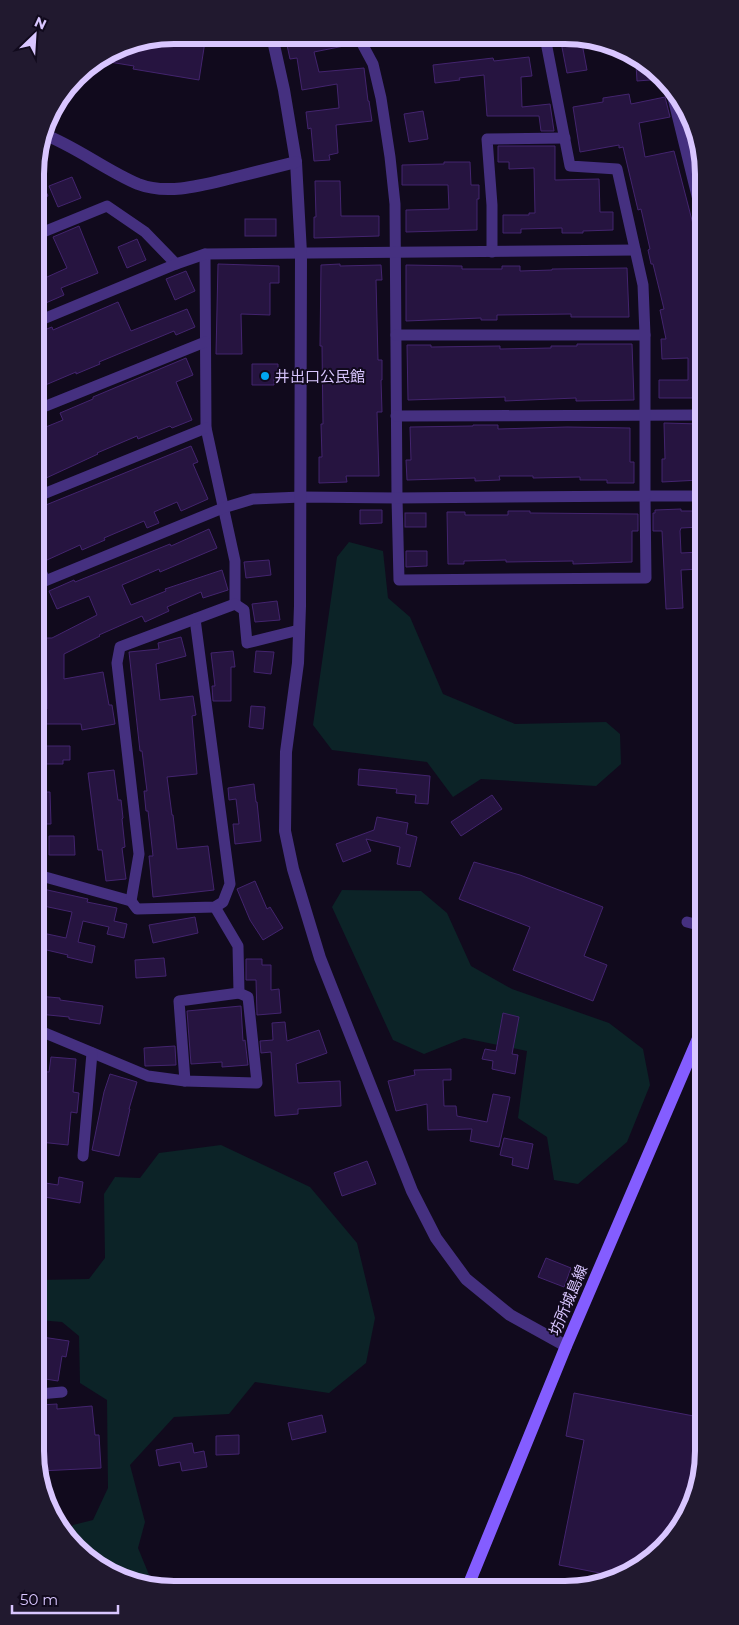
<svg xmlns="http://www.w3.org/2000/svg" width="739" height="1625" viewBox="0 0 739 1625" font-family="Montserrat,'Noto Sans JP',sans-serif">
	<rect width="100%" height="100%" fill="#110a1d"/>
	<g fill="#0c2327">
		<path d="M349,542L383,551L388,598L410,617L443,694L515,724L606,722L620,734L621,764L596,786L481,779L453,797L427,762L332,750L313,725L337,557Z"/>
		<path d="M342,890L421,891L447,913L471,966L512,989L609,1023L643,1049L650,1085L627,1142L578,1184L554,1180L547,1137L518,1118L527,1051L464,1038L424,1054L393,1040L332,907Z"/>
		<path d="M221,1145L310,1187L357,1243L375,1318L366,1363L329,1393L255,1382L229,1414L174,1417L130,1465L145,1522L138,1548L154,1587H147L82,1555L68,1532L73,1525L93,1520L108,1488L107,1400L80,1383L79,1336L62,1322L39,1320V1280L89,1279L105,1258L104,1194L115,1177L140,1178L159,1153Z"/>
	</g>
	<g fill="#261440" stroke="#43246e">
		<path d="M174,35H206L199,80L133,69L134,66L97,60L121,45Z"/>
		<path d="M320,36H351L354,44L314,52L319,72L364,68L368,101H369L372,121L336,125L338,153L329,155L330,160L314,161L311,128L308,129L306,112L339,108L337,84L302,90L297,58L290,59L287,45L320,38Z"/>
		<path d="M560,37L581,38L587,70L567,73Z"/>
		<path d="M529,57L532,76L521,77L522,107L550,104L554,131H541L539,116H487L484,75L459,78L460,80L435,83L433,65L493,58L494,61Z"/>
		<path d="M644,63L657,70L663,79L637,81L636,64Z"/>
		<path d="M629,94L631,104L665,97L670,117L639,123L645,157L674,151L700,251V398H659V380H688V358L662,359L661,339H666L660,310L664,309L653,264H651L648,250L650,249L641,209L638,210L623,147L619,148V145L580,152L573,107L603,102V98Z"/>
		<path d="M423,111L428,139L409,142L404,114Z"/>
		<path d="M698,136L699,147L693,149L690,137Z"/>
		<path d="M498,146H555V180L599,179L600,212H613V230L583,231V233H562V228L521,229V233H503V215H529V213H535L534,168L509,169V162H498Z"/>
		<path d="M444,162H470L471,185H479V199H477V230L406,232V210L449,209L448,185H402V165L444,164Z"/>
		<path d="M35,167L48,196L35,201Z"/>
		<path d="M72,177L81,198L58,207L49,186Z"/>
		<path d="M315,181H340L341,216H379V236L314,238V217H316Z"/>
		<rect x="245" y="219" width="31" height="17"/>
		<path d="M79,226L98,273L61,288L64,295L39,306L36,299V282L67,268L53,237Z"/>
		<path d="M137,239L146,260L127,268L118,247Z"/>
		<path d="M218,264L279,266V283H270V315L241,314L242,354H216Z"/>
		<path d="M340,264V266L381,265L382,280H376L378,360H382V380H381L382,412H377L379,476H346L347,482L319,483V457H322L321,424H323L322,346H320L321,265Z"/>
		<path d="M406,265L462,266V269H502V266H520V271L552,270V269L627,268L629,317H571V314L497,315V320H481V318L406,321Z"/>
		<path d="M186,271L195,291L175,300L166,279Z"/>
		<path d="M118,302L131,331L187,309L195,327L176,335L174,331L99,362L100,364L76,374V372L36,389V333L52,327L53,330Z"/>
		<path d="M577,344H632L634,400L576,401V398L505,401V397L408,400L407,345H431V347L500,346V349L551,348V346H577Z"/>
		<path d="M186,358L193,375L176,382L192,420L172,428L170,426L138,439L137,436L97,453L98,454L44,479L36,461V431L63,420L60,413L93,399V397Z"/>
		<path d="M252,364H278V376H274V385H252Z"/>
		<path d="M664,423L700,424V480L662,482V459H665Z"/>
		<path d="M473,425H498V429L567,427L630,428V462H634V483H607V480H580V477L533,478V476H499L500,480L475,481V478L407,480L406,460H411L410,427L473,426Z"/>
		<path d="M191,446L198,462L193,464L208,499L181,511L177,502L154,512L159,523L147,528L144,521L104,538L105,540L82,550L80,545L47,560L37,536L36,509Z"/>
		<path d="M681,509V511H700L701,527L681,528L680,531L681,553L701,552V569L681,570L683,608L666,609L662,531H653V513H655V510Z"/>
		<path d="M360,510H382V523L360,524Z"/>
		<path d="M508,511H530V513L638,514V531H632V562L573,564V561L506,562V560L464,561V564H448L447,512H465V515H508Z"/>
		<rect x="405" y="513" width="21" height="14"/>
		<path d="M209,529L217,548L160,572L159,569L122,585L131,605L166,591L165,589L222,570L228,590L203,598L201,592L167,607L169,611L145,622L142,616L99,635L100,636L64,654V679L103,672L109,705H112L115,724L82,730L81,724H37V709H47V692L46,650H37V638H52L97,615L89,596L57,609L49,591L74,580L75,582L170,544L171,546Z"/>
		<path d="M406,551H427V566L406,567Z"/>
		<path d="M269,560L271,575L246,578L244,562Z"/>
		<path d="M277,601L280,620L255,622L252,604Z"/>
		<path d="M181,637L186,656L156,664L160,700L193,696L196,715L192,716L197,774L167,777L172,815H173L177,849L208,846L214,890L153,897L149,856H153L148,811H146L144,791H147L142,751H140L129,652L159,649L158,643Z"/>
		<path d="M233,651L235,667H231V701H213L212,686H215L211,653Z"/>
		<path d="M256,651L274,652L271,674L254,672Z"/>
		<path d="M251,706L265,707L263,729L249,727Z"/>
		<path d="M37,746H70V760H63V764H37Z"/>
		<path d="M359,769L430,776L428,804L415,803L416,795L396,793L397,789L358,785Z"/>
		<path d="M114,770L118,800H121L123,818L122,819L125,847L122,848L126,879L106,881L102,850H98L88,773Z"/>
		<path d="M254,784L256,802H257L261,841L235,844L233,824H239L236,799L229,800L228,788Z"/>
		<path d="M37,792H50L51,824H38Z"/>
		<path d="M492,795L502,809L461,836L451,822Z"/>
		<path d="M377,817L408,823L406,834L417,837L410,867L397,864L400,847L366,839L371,851L343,862L336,844L374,830Z"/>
		<path d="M49,836H74L75,855H49Z"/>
		<path d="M474,862L520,875L603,907L584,956L607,965L593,1001L513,970L530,927L459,899Z"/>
		<path d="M255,881L267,909L270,907L283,928L263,940L250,920L237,889Z"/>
		<path d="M43,889L88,899L87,902L117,908L114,921L127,924L124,938L107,934L109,927L83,921L78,942L95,946L92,963L67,957L68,955L38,948V932L66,938L72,912L39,905Z"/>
		<path d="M195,917L198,933L153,943L149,925Z"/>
		<path d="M164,958L166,976L136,978L135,960Z"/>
		<path d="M246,959H262V965H271V990L279,989L281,1013L257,1015L256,980H246Z"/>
		<path d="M38,996L60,998V1000L103,1006L100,1024L69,1019V1017L38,1014Z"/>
		<path d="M241,1006L243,1041L245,1040L248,1065L222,1067V1062L191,1064L187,1011Z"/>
		<path d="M503,1013L519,1017L512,1054L518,1055L515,1074L492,1069L493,1061L482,1059L485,1049L496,1051Z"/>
		<path d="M285,1022L287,1041L319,1030L327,1053L296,1064L298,1083L340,1081L341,1106L298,1109V1114L275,1116L271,1052L261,1053L260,1041L273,1040L272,1023Z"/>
		<path d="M175,1046L176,1065L145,1066L144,1048Z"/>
		<path d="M51,1057L76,1059L73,1092L79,1093L77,1113L71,1112L68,1145L40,1142L41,1133H39L38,1071L49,1072Z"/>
		<path d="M451,1069V1080H443L444,1106H456L457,1116L487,1122L493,1094L510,1097L499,1147L470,1141L472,1129L428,1130L427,1104L396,1111L388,1081L415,1075L414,1070Z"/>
		<path d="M110,1074L137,1082L129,1109H130L119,1156L92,1150L104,1092Z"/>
		<path d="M504,1138L533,1144L528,1169L512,1165L513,1158L500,1155Z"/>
		<path d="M367,1161L376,1184L342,1196L334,1173Z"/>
		<path d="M59,1177L83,1182L80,1203L39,1196V1182L58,1185Z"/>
		<path d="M546,1258L571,1268L564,1287L538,1277Z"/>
		<path d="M42,1337L69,1341L66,1357L62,1356L58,1381L39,1378L43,1353H39Z"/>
		<path d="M574,1393L704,1418V1460L694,1504L670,1542L615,1576L559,1565L584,1440L566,1436Z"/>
		<path d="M57,1404V1409L92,1406L95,1435H99L101,1468L40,1471V1405Z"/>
		<path d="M322,1415L326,1432L292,1440L288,1423Z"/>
		<path d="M239,1435V1454L216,1455V1436Z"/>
		<path d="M192,1443L194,1453L204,1451L207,1467L182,1471L180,1462L159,1466L156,1450Z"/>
	</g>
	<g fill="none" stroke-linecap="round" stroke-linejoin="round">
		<g stroke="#453080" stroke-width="11">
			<path d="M358,36L373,64L381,98L390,157L395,204L397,498L399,580L646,578L645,496H700"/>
			<path d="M672,94L699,204"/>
			<path d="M36,235L107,206L145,232L176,264"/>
			<path d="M492,252V205L487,139L565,138"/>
			<path d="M205,254L206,428L235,561V604"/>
			<path d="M36,322L176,264L205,254L635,250"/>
			<path d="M396,335H645"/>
			<path d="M36,410L205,342"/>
			<path d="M396,416L700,415"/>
			<path d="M36,497L206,428"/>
			<path d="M37,561L45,581L223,508L253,499L301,497L397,498L645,496V335L643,285L617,169L570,166L545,37"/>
			<path d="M38,875L131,901L137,909L215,907L223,902L230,884L195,619"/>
			<path d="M131,901L139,854L117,663L120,647L235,604L244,610L247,643L299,630"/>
			<path d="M687,922L702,926"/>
			<path d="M38,1032L45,1033L148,1076L185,1081L257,1083L248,997L239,993L238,946L215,907"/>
			<path d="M185,1081L179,1001L239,993"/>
			<path d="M83,1156L92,1053"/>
			<path d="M39,1394L62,1392"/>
		</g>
		<g stroke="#453080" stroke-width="12">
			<path d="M272,36L284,90L296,162L301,253L300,606L298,663L286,752L285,831L293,869L320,958L412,1191L436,1238L466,1279L510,1315L566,1346"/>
			<path d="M43,134C77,147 105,170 138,184C169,196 206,184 236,177C256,172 276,167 296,162"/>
		</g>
		<path stroke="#845dff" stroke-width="12" d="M468,1586L566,1346L702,1029"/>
	</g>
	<circle fill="#00a5f1" stroke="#110a1d" stroke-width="2" cx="265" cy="376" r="5"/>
	<g text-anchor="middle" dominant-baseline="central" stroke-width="4" stroke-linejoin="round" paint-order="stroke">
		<g font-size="15" fill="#d9c6ff" stroke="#110a1d" text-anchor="start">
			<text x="275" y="376">井出口公民館</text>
		</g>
		<g font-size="15" fill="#d9c6ff" stroke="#110a1d">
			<text transform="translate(568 1300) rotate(-67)">坊所城島線</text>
		</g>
	</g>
	<path d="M0 0H739V1625H0ZM174 44H565A130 130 0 0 1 695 174V1451A130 130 0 0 1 565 1581H174A130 130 0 0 1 44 1451V174A130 130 0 0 1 174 44Z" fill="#21192f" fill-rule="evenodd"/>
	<path fill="none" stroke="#d9c6ff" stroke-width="6" d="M174 44H565A130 130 0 0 1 695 174V1451A130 130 0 0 1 565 1581H174A130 130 0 0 1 44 1451V174A130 130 0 0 1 174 44Z"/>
	<g transform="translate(35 35) rotate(25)" stroke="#110a1d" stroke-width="4" paint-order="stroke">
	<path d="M0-4L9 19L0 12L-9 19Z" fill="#d9c6ff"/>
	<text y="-8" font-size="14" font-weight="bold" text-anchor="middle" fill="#d9c6ff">N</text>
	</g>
	<path d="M12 1605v8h106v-8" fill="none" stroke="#d9c6ff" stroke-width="2.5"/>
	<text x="20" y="1605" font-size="15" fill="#d9c6ff" stroke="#110a1d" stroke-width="4" paint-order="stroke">50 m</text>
</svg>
